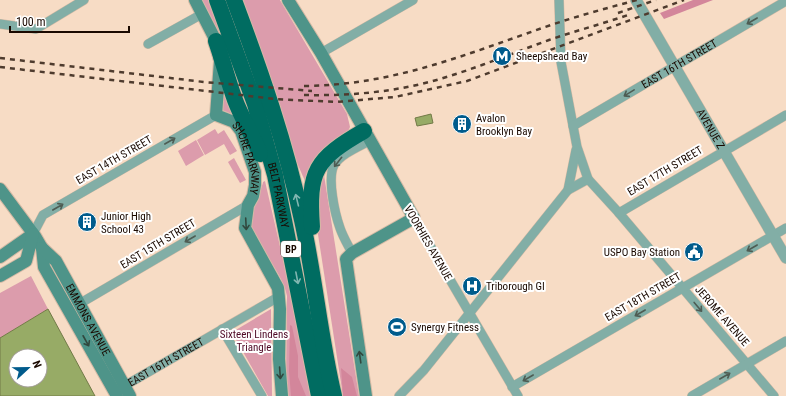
<svg xmlns="http://www.w3.org/2000/svg" width="786" height="396" viewBox="0 0 786 396" font-family="'Roboto Condensed',sans-serif">
	<rect width="100%" height="100%" fill="#f7dcc5"/>
	<g fill="#dc9cac">
		<path d="M202,0H210L250,115L247,116L225,47Z"/>
		<path d="M241,0H280L347,114L350,127L345,138L309,181H305L293,154Z"/>
		<path d="M223,86L241,118L222,110Z"/>
		<path d="M215,129L218,134L224,130L237,151L230,155L224,144L205,155L197,140Z"/>
		<path d="M196,140L204,155L186,166L178,151Z"/>
		<path d="M234,158L246,180L240,183L228,162Z"/>
		<path d="M324,175L359,396H343L313,202Z"/>
		<path d="M265,181L285,268L292,284L311,396H288L286,377L287,296C282,270 253,243 250,220C250,212 261,192 263,182Z"/>
		<path d="M31,276L48,309L0,338V293Z"/>
		<path d="M271,309L272,396H268L234,336V331Z"/>
	</g>
	<g fill="#d3869b">
		<path d="M693,0H713L664,19L660,13Z"/>
		<path d="M290,325L292,326L298,356V377L306,396H291L289,371Z"/>
		<path d="M341,368L352,377L357,396H343Z"/>
	</g>
	<g fill="#97ab66" stroke="#727a47" fill-rule="evenodd">
		<path d="M431,114L433,123L417,126L415,118Z"/>
		<path d="M48,309L95,396H0V338ZM16,356H40V380H16Z"/>
	</g>
	<g fill="none" stroke-linecap="round" stroke-linejoin="round">
		<g stroke="#d4baa5" stroke-width="10">
			<g id="minor">
				<path d="M559,0L561,62L577,147L588,179L619,213L774,396"/>
				<path d="M0,24L36,29L84,0"/>
				<path d="M148,44L202,14"/>
				<path d="M321,53L413,0"/>
				<path id="s1" d="M573,126L786,1"/>
				<path d="M568,190L576,150"/>
				<path d="M619,213L786,115"/>
				<path d="M414,218L518,396"/>
				<path d="M33,234L43,215L216,115"/>
				<path d="M352,253C348,245 343,237 340,228C335,214 327,179 334,165C341,154 358,147 369,141"/>
				<path d="M79,304L248,205"/>
				<path d="M222,329L262,396"/>
				<path d="M512,387L786,228"/>
				<path id="s2" d="M119,389L280,296"/>
				<path d="M399,396L424,370L568,190L588,179"/>
				<path d="M692,396L786,341"/>
			</g>
		</g>
		<g stroke="#d4baa5" stroke-width="12">
			<g id="tertiary">
				<path id="s3" d="M636,0L786,258"/>
			</g>
		</g>
		<g stroke="#d4baa5" stroke-width="14">
			<g id="secondary">
				<path id="s4" d="M195,0L216,41L220,61L216,115L234,122L241,131L255,172V185L253,196L248,205L245,228L278,288L280,309L279,359L282,396"/>
				<path d="M288,0L321,53L414,218L352,253L346,259L366,396"/>
				<path d="M0,189L35,236L42,248L44,267L117,396"/>
				<path id="s5" d="M42,248L56,261L130,396"/>
				<path d="M0,257L33,234"/>
				<path d="M0,276L26,261L33,234"/>
			</g>
		</g>
		<g stroke="#d4baa5" stroke-width="18">
			<g id="motorway">
				<path id="s6" d="M217,0L255,104L275,175L319,396"/>
				<path d="M234,0C261,72 286,144 302,220C315,278 320,338 334,396"/>
				<path d="M216,41C223,61 228,81 235,100C242,119 253,135 260,154"/>
				<path d="M312,227C308,171 315,159 364,131"/>
			</g>
		</g>
		<use href="#minor" stroke="#82aea6" stroke-width="9"/>
		<use href="#tertiary" stroke="#82aea6" stroke-width="11"/>
		<use href="#secondary" stroke="#4e9489" stroke-width="12"/>
		<use href="#motorway" stroke="#006c61" stroke-width="16"/>
		<g stroke="#4e3b2e" stroke-width="2.5" stroke-dasharray="5 5" stroke-linecap="butt">
			<path d="M618,13L656,0"/>
			<path d="M0,58L204,82L312,91"/>
			<path d="M0,67L275,99L336,102L395,97L467,81L684,0"/>
			<path d="M304,86C399,85 473,51 560,22C585,14 611,7 637,0"/>
			<path d="M304,95C350,96 396,92 440,79C477,68 513,53 549,40C575,31 602,24 628,15"/>
		</g>
	</g>
	<defs><path id="oneway-shaft" d="M-6 0H5M1.5-3L5.5 0L1.5 3" fill="none" stroke-width="1.6" stroke-linecap="round" stroke-linejoin="round"/></defs>
	<g stroke="#4e5c53">
		<use href="#oneway-shaft" transform="translate(752 21) rotate(150)"/>
		<use href="#oneway-shaft" transform="translate(629 93) rotate(149)"/>
		<use href="#oneway-shaft" transform="translate(170 141) rotate(-30)"/>
		<use href="#oneway-shaft" transform="translate(338 162) rotate(128)"/>
		<use href="#oneway-shaft" transform="translate(58 207) rotate(-30)"/>
		<use href="#oneway-shaft" transform="translate(190 239) rotate(150)"/>
		<use href="#oneway-shaft" transform="translate(752 248) rotate(150)"/>
		<use href="#oneway-shaft" transform="translate(698 307) rotate(50)"/>
		<use href="#oneway-shaft" transform="translate(640 313) rotate(150)"/>
		<use href="#oneway-shaft" transform="translate(725 376) rotate(-30)"/>
		<use href="#oneway-shaft" transform="translate(528 378) rotate(150)"/>
	</g>
	<g stroke="#80b6b0">
		<use href="#oneway-shaft" transform="translate(297 200) rotate(-104)"/>
		<use href="#oneway-shaft" transform="translate(297 278) rotate(79)"/>
	</g>
	<g stroke="#31483e">
		<use href="#oneway-shaft" transform="translate(246 224) rotate(87)"/>
		<use href="#oneway-shaft" transform="translate(86 341) rotate(61)"/>
		<use href="#oneway-shaft" transform="translate(360 357) rotate(-98)"/>
		<use href="#oneway-shaft" transform="translate(280 373) rotate(86)"/>
	</g>
	<defs>
		<g id="metro-disc" transform="scale(1)"><circle r="9.5" fill="#005b8c" stroke="#fff"/><path d="M-5.5 5V-5H-3L0 0L3-5H5.5V5H3V-.5L0 4L-3-.5V5Z" fill="#fff"/></g>
		<g id="building-disc" transform="scale(1)"><circle r="9.5" fill="#005b8c" stroke="#fff"/><path d="M-4-6H4V6H1V3H-1V6H-4ZM-2.5-4.3h1.7v1.8h-1.7ZM.8-4.3h1.7v1.8H.8ZM-2.5-1h1.7V.8h-1.7ZM.8-1h1.7V.8H.8Z" fill="#fff"/></g>
		<g id="civic-disc" transform="scale(1)"><circle r="9.5" fill="#005b8c" stroke="#fff"/><path d="M-.6-6.5H3V-4.5H.6V-3L4-1V1h2V6H-6V1h2V-1L-.6-3ZM-1.2 2.5V6h2.4V2.5Z" fill="#fff"/></g>
		<g id="hospital-disc" transform="scale(1)"><circle r="9.5" fill="#005b8c" stroke="#fff"/><path d="M-5-5h3v3.5h4V-5h3V5h-3V1.5h-4V5h-3Z" fill="#fff"/></g>
		<g id="stadium-disc" transform="scale(1)"><circle r="9.5" fill="#005b8c" stroke="#fff"/><path d="M0-5a6.5 5 0 1 0 0 10a6.5 5 0 1 0 0-10ZM-3.5-1.8h7v3.6h-7Z" fill="#fff"/></g>
	</defs>
	<g fill-rule="evenodd">
		<use href="#metro-disc" x="502" y="56"/>
		<use href="#building-disc" x="462" y="124"/>
		<use href="#building-disc" x="87" y="222"/>
		<use href="#civic-disc" x="694" y="252"/>
		<use href="#hospital-disc" x="472" y="286"/>
		<use href="#stadium-disc" x="397" y="327"/>
	</g>
	<g text-anchor="middle" dominant-baseline="central" stroke-width="4" stroke-linejoin="round" paint-order="stroke">
		<rect fill="#fff" stroke="#5f534c" stroke-width="1" x="281" y="241" width="20" height="16" rx="3"/>
		<g font-size="10" font-weight="bold" fill="#1a0900">
			<text x="291" y="249">BP</text>
		</g>
		<g font-size="11" fill="#1a0900" stroke="#fff" text-anchor="start">
			<text x="516" y="56">Sheepshead Bay</text>
			<text x="476" y="118">Avalon<tspan x="476" dy="13">Brooklyn Bay</tspan></text>
			<text x="101" y="216">Junior High<tspan x="101" dy="13">School 43</tspan></text>
			<text x="680" y="252" text-anchor="end">USPO Bay Station</text>
			<text x="486" y="286">Triborough GI</text>
			<text x="411" y="327">Synergy Fitness</text>
		</g>
		<g font-size="11" fill="#1a0900" stroke="#fff">
			<text stroke="none"><textPath href="#s1" startOffset="123">EAST 16TH STREET</textPath></text>
			<text stroke="none"><textPath href="#s3" startOffset="149">AVENUE Z</textPath></text>
			<text stroke="none"><textPath href="#s4" startOffset="179">SHORE PARKWAY</textPath></text>
			<text transform="translate(114 160) rotate(-30)">EAST 14TH STREET</text>
			<text transform="translate(665 171) rotate(-31)">EAST 17TH STREET</text>
			<text stroke="none"><textPath href="#s6" startOffset="205">BELT PARKWAY</textPath></text>
			<text transform="translate(428 243) rotate(60)">VOORHIES AVENUE</text>
			<text transform="translate(158 244) rotate(-31)">EAST 15TH STREET</text>
			<text transform="translate(643 297) rotate(-30)">EAST 18TH STREET</text>
			<text transform="translate(722 316) rotate(49)">JEROME AVENUE</text>
			<text stroke="none"><textPath href="#s5" startOffset="86">EMMONS AVENUE</textPath></text>
			<text stroke="none"><textPath href="#s2" startOffset="54">EAST 16TH STREET</textPath></text>
		</g>
		<g font-size="11" fill="#4e0825" stroke="#fff">
			<text x="254" y="334">Sixteen Lindens<tspan x="254" dy="13">Triangle</tspan></text>
		</g>
	</g>
	<g transform="translate(28 368) rotate(68)"><circle r="19" fill="#ffffff" stroke="#a39d99"/>
	<path d="M0-3L7 15L0 10L-7 15Z" fill="#005b8c"/>
	<text y="-6" font-size="11" font-weight="bold" text-anchor="middle" fill="#1a0900">N</text>
	</g>
	<path d="M10 26v6h119v-6" fill="none" stroke="#1a0900" stroke-width="2"/>
	<text x="16" y="26" font-size="12" fill="#1a0900" stroke="#ffffff" stroke-width="3" paint-order="stroke">100 m</text>
</svg>
